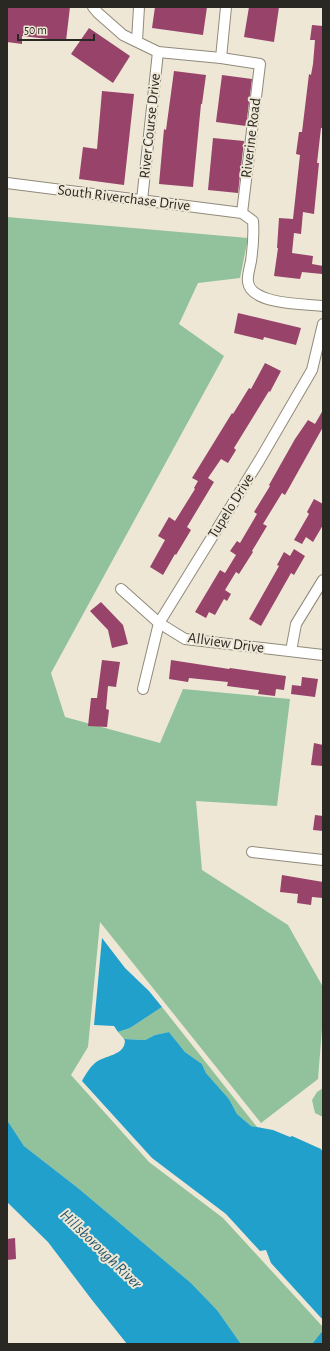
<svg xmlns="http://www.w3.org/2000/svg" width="330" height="1351" viewBox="0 0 330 1351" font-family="'Alegreya Sans',sans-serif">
	<rect width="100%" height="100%" fill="#eee7d6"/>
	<g fill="#91c29b">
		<path d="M7,217L248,238L240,278L198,283L179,324L224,356L51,673L65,717L160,743L183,689L290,699L277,806L196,801L202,870L288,925L323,987V1016L318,1079L261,1123L100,922L88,1047L71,1075L149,1162L223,1218L323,1327V1330L312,1344H241L217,1310L191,1283L78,1188L24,1146L7,1120Z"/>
		<path d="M162,1007L257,1127L259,1128L251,1126L237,1114L229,1099L206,1073L202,1064L185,1052L169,1032L155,1035L145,1040L124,1039L118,1032L130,1028Z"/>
		<path d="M323,1088V1117L315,1113L312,1100L317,1092Z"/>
	</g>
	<g fill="#22a0cc">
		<path d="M102,938L125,968L149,991L162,1007L130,1028L118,1032L114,1026L94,1025Z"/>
		<path d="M169,1032L185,1052L202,1064L206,1073L229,1099L237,1114L251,1126L273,1130L290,1137L292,1136L321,1149L323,1153V1320L271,1263L266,1250L260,1251L226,1214L152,1158L82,1081L83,1079C86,1074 90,1067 95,1063C105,1055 124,1056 125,1041L124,1039L145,1040L155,1035Z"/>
		<path d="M7,1120L24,1146L78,1188L191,1283L217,1310L241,1344H127L92,1300L48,1242L7,1202Z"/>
		<path d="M323,1330V1344H312Z"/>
	</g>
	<g fill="#97436a">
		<path d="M7,7H70L66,41L22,36V44L7,42Z"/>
		<path d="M155,7H207L203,35L152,28Z"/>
		<path d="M249,7H279L274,42L244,37Z"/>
		<path d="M312,25L323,26V123L322,128H321L317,163H319L314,214L303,212L301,234L294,233L292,253L313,256L312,264L323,266L322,274L302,272L300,279L274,276L278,248H277L279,218L293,219L300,155L296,154L299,132H302L309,74L311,75L313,64L315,40H310Z"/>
		<path d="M89,28L130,56L113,83L71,54Z"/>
		<path d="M174,71L206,75L202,104H201L193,187L159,184L164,129L166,130Z"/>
		<path d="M222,75L252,79L246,126L216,122Z"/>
		<path d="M102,91L134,94L124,185L79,179L83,147L97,149Z"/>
		<path d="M213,138L244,141L238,193L208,190Z"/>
		<path d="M238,313L301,328L296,345L264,337L263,340L234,333Z"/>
		<path d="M265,363L281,371L270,392L269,391L234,448L236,450L228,463L221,459L208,478L214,482L187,527L191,530L176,555L175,554L163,575L150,567L165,540L158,536L169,517L175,521L195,489L194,488L198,481L192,478L232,413L233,414L249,388L251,389Z"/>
		<path d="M323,410V427L285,495L282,493L263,524L267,526L252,551L253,552L239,574L236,572L225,590L231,594L227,601L224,599L215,615L209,612L206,618L195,612L220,570L225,573L236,555L230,551L237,541L240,543L257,514L254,512L270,486L269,485L295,439L308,420L315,424Z"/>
		<path d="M314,499L323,504V525L313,542L306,537L302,544L294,540L309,514L307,512Z"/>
		<path d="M294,549L305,556L294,575L291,573L261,626L249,619L279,566L277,565L284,552L290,556Z"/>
		<path d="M101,602L123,625L128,644L112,648L108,630L90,611Z"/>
		<path d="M102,660L120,662L116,687L108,686L106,709L109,710L107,727L88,726L91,698H97Z"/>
		<path d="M171,660L229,669L230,668L286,676L284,690L276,689L275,696L258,694L259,690L227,686L228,682L189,678L188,682L169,679Z"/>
		<path d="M302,677L318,679L315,697L291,694L292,685L301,686Z"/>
		<path d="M314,743L323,745V766L311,765Z"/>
		<path d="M315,815L323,816V831L313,830Z"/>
		<path d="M282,875L323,882V898L312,897L311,905L297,903L298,894L280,892Z"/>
		<path d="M15,1238L16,1259L7,1260V1239Z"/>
	</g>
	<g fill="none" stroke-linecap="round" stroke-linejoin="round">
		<g stroke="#908a7a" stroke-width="12">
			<g id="minor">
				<path d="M93,7L98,13L123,35L158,52L221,58L260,64L242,213"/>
				<path d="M137,41L139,7"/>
				<path d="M221,58L226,7"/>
				<path d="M7,183L242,213L253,221C254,234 253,247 251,261C250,267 247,276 248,282C251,305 306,304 323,306"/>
				<path d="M142,200L158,52"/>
				<path d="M121,589L159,623L185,639L323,655"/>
				<path d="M291,651L296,624L323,580"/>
				<path d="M143,689L159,623L259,461L312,370L323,324"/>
				<path d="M252,852L323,860"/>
			</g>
		</g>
		<use href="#minor" stroke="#fff" stroke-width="10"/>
	</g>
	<g text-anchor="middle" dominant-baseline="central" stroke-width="4" stroke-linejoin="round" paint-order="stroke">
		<g font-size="15" fill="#2a2822" stroke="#eee7d6">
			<text transform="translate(150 126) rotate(-84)">River Course Drive</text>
			<text transform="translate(251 138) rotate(-83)">Riverine Road</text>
			<text transform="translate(124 198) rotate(7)">South Riverchase Drive</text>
			<text transform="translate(231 506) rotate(-58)">Tupelo Drive</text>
			<text transform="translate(226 643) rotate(8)">Allview Drive</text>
		</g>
		<g font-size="16" font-style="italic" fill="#28566a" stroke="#eee7d6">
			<text transform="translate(101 1249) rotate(44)">Hillsborough River</text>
		</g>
	</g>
	<rect width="330" height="1351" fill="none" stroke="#2a2822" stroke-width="16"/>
	<path d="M18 34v6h76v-6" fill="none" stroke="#2a2822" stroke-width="2"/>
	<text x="24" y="34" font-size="12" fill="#2a2822" stroke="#eee7d6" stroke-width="3" paint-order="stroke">50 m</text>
</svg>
